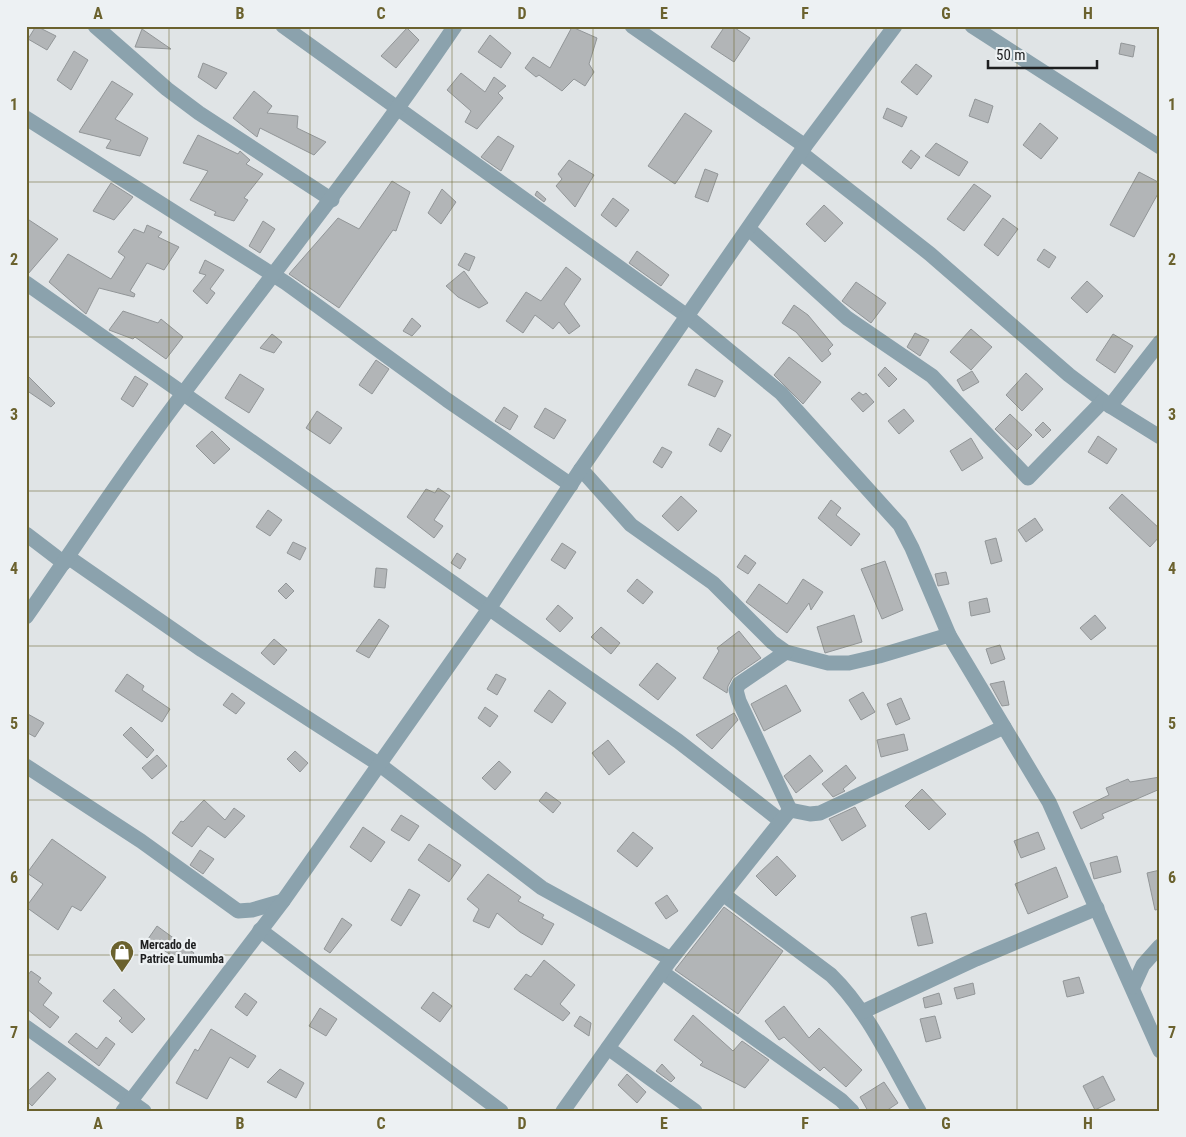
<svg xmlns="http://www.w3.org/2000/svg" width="1186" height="1137" viewBox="0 0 1186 1137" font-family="'Roboto Condensed',sans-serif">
	<rect width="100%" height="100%" fill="#e0e4e6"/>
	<g fill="#b2b5b7" stroke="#929698">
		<path d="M36,26L56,36L47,50L28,39Z"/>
		<path d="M725,26H732L750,38L734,62L711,47Z"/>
		<path d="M572,27L597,38L589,64L594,72L585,86L574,79L562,91L539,75L536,77L525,68L533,57L550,68Z"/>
		<path d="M407,28L419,40L396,68L381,56Z"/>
		<path d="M142,29L171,49L135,47Z"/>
		<path d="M490,35L511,53L501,68L478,52Z"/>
		<path d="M1121,43L1135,46L1133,57L1119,54Z"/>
		<path d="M74,51L88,60L71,90L57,80Z"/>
		<path d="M203,63L227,73L216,89L198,77Z"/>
		<path d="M916,64L932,76L917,95L901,82Z"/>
		<path d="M461,73L485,92L494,77L506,86L498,93L503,98L477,129L465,122L471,111L447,90Z"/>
		<path d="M112,81L133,94L115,119L148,138L140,156L106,148L111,140L79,132Z"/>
		<path d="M254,91L272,106L267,113L298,116L297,128L326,142L314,155L260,128L257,137L233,118Z"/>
		<path d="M975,99L993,106L988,123L969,116Z"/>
		<path d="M887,108L907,117L902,127L883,118Z"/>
		<path d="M685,113L712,131L675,184L648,166Z"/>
		<path d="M1040,123L1058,138L1041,159L1023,145Z"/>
		<path d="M198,135L238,154L240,151L250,160L246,164L263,174L244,198L248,200L234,221L214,215L216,212L190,200L208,171L183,163Z"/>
		<path d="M498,136L514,146L501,171L481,157Z"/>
		<path d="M936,143L968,162L959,176L925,156Z"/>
		<path d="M911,150L920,157L911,169L902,162Z"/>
		<path d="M569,160L594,175L575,207L556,186L562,179L558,174Z"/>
		<path d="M705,169L718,174L708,202L695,197Z"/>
		<path d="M1139,172L1160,183V190L1134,237L1110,225Z"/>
		<path d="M392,181L410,192L396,231L393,230L339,308L289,274L338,218L359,229Z"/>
		<path d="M111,183L133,197L114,220L93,211Z"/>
		<path d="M974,184L991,196L964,231L947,219Z"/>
		<path d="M442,189L456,202L441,224L428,213Z"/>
		<path d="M537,191L546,199L544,202L535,195Z"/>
		<path d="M613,198L629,210L616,227L601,215Z"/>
		<path d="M824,205L843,223L825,242L806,224Z"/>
		<path d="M26,218L58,239L28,274H26Z"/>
		<path d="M1003,218L1018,229L998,256L984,245Z"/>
		<path d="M263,221L275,229L260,253L249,246Z"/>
		<path d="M147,225L162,232L158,237L179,247L164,270L147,263L130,291L135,294L134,297L99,288L86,314L49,282L68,254L111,279L125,257L118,252L134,229L144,233Z"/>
		<path d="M1044,249L1056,257L1049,268L1037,260Z"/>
		<path d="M637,251L669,275L661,286L629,263Z"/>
		<path d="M465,253L475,257L469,271L458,265Z"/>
		<path d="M205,260L224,270L210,289L215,293L207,304L193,291L206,275L199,273Z"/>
		<path d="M566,267L581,279L564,304L580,326L569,334L559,322L553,329L535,315L523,333L506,321L526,292L541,301Z"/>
		<path d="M464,271L480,293L488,303L479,308L458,297L446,286Z"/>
		<path d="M1087,281L1103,296L1087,313L1071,298Z"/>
		<path d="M856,282L886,303L871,323L842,301Z"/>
		<path d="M794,305L808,315L833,345L828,350L831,354L822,362L796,332L782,323Z"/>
		<path d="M123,311L158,323L161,319L183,337L166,359L135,337L133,339L109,330Z"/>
		<path d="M412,318L421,326L412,336L403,331Z"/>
		<path d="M971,329L992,347L971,370L950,352Z"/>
		<path d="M915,333L929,340L920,356L907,347Z"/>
		<path d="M272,334L282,342L274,353L260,348Z"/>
		<path d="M1113,334L1133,346L1115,373L1096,360Z"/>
		<path d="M789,357L821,382L803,404L774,375Z"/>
		<path d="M376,360L389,369L372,394L359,385Z"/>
		<path d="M885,367L897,379L889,387L878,375Z"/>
		<path d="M696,369L723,381L715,397L688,385Z"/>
		<path d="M972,371L979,382L963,391L957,380Z"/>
		<path d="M1026,373L1043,389L1022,411L1006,395Z"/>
		<path d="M26,374L55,403L51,407L26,390Z"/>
		<path d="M240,374L264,389L249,413L225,398Z"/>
		<path d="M135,376L148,384L133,407L121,399Z"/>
		<path d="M859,392L863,395L866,393L874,402L863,412L851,399Z"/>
		<path d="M504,407L518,416L510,430L495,421Z"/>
		<path d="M545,408L566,420L554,439L534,427Z"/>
		<path d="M904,409L914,421L899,434L888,421Z"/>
		<path d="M317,411L342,428L330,444L306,428Z"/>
		<path d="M1010,414L1032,435L1017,450L995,429Z"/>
		<path d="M1043,422L1051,430L1043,438L1035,430Z"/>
		<path d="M718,428L731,435L721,452L709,445Z"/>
		<path d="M212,431L230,449L214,464L196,446Z"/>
		<path d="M1098,436L1117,449L1107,464L1088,452Z"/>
		<path d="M971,438L983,458L962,471L950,451Z"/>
		<path d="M662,447L672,452L662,468L653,462Z"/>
		<path d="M438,488L450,496L434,520L443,526L434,538L407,517L426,489L435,493Z"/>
		<path d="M1122,494L1160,529V536L1150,547L1109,508Z"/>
		<path d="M681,496L697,511L678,531L662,516Z"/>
		<path d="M831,500L841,508L836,515L860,534L851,546L818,518Z"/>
		<path d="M268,510L282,520L270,536L256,527Z"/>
		<path d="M1035,518L1043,530L1026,542L1018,530Z"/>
		<path d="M996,538L1002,561L991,564L985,541Z"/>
		<path d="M293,542L306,548L300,560L287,553Z"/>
		<path d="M562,543L576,552L565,569L551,560Z"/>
		<path d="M457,553L466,559L460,569L451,563Z"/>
		<path d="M745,555L756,563L748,574L737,567Z"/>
		<path d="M885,561L903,610L882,619L861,569Z"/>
		<path d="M376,568L387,569L385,588L374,587Z"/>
		<path d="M946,572L949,584L938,586L935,574Z"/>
		<path d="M637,579L653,592L643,604L627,591Z"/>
		<path d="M803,579L823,592L811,610L809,603L787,633L746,602L759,584L787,604Z"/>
		<path d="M286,583L294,591L286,599L278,591Z"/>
		<path d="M987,598L990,612L971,616L969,602Z"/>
		<path d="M558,605L573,618L560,632L546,619Z"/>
		<path d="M854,615L862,642L825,653L817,627Z"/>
		<path d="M1095,615L1106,628L1091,640L1080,628Z"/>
		<path d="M379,619L389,626L369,658L356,651Z"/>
		<path d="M601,627L620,643L611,654L591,637Z"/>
		<path d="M739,631L761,658L733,677L728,686L727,693L703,678L719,651L717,648Z"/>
		<path d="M274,639L287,650L274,665L261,653Z"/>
		<path d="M1000,645L1005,659L991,664L986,649Z"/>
		<path d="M657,663L676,678L658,700L639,685Z"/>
		<path d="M127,674L144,686L142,690L170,709L162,722L115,691Z"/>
		<path d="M496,674L506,679L497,695L487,689Z"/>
		<path d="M1004,681L1009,705L1002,706L990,684Z"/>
		<path d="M786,685L801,711L764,731L751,704Z"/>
		<path d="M549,690L566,703L552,723L534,711Z"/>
		<path d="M863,692L875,712L861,720L849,700Z"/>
		<path d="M232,693L245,703L236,714L223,705Z"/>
		<path d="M901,698L910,719L896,725L887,704Z"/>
		<path d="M485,707L498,716L490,727L478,718Z"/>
		<path d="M26,713L44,723L35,737L26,732Z"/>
		<path d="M734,713L738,720L712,749L696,735Z"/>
		<path d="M131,727L154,750L147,758L123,735Z"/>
		<path d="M904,734L908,750L881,757L877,740Z"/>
		<path d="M608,740L625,762L609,775L592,753Z"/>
		<path d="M295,751L308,763L300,772L287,759Z"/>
		<path d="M157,755L167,766L152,779L142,768Z"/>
		<path d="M810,755L823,771L796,793L784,776Z"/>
		<path d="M499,761L511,772L495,790L482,778Z"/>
		<path d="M846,765L856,778L843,789L845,791L833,797L822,784Z"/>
		<path d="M1160,777V789L1102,814L1104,818L1081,829L1073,812L1109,795L1106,788L1128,779L1130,782Z"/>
		<path d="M922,789L946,814L929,830L905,806Z"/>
		<path d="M546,792L561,803L553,813L539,801Z"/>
		<path d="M204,800L225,820L234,808L245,816L225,838L208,826L192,847L172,833L181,821L183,822Z"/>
		<path d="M855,807L866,826L842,841L829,819Z"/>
		<path d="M401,815L419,826L409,841L391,830Z"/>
		<path d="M363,827L385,842L371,862L350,847Z"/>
		<path d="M633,832L653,848L637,867L617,851Z"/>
		<path d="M1038,832L1045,849L1021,858L1014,841Z"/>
		<path d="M52,839L106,877L81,911L72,906L58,930L26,907L43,884L27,873Z"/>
		<path d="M429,844L461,865L449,882L418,860Z"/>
		<path d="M200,850L214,859L203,874L190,865Z"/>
		<path d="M777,856L796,876L776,896L756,876Z"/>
		<path d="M1117,856L1121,872L1094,879L1090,863Z"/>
		<path d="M1056,867L1068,897L1028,914L1015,884Z"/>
		<path d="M1160,870V909L1155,910L1147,873Z"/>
		<path d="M488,874L521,897L518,901L544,915L542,918L554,924L542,945L520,932L497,913L489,928L473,921L479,909L467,899Z"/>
		<path d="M409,889L420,895L401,926L391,920Z"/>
		<path d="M667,895L678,911L666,919L655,903Z"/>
		<path d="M724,907L783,951L738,1014L675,970Z"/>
		<path d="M926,913L933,943L918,946L911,917Z"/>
		<path d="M342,918L352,925L330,953L324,949Z"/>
		<path d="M157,926L194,953L185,965L148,939Z"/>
		<path d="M544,960L575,985L560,1004L570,1013L563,1021L514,989L526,974L531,977Z"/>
		<path d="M31,971L41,978L38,982L52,993L43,1005L59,1017L50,1028L26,1008V974L28,975Z"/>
		<path d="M1079,977L1084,993L1067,997L1063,981Z"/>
		<path d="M973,983L975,994L957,999L954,988Z"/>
		<path d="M114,989L145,1019L132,1033L119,1021L122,1018L103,1001Z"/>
		<path d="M433,992L452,1006L440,1022L421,1008Z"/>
		<path d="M245,993L257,1002L247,1016L235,1007Z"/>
		<path d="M939,993L942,1004L925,1008L923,998Z"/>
		<path d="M784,1006L809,1038L819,1028L862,1070L846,1087L824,1067L820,1071L784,1037L779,1040L765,1021Z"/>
		<path d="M320,1008L337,1019L326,1036L309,1026Z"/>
		<path d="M693,1015L733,1051L742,1041L769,1060L745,1088L700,1065L703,1062L674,1040Z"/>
		<path d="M580,1016L591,1023L589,1036L574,1026Z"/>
		<path d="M935,1016L941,1038L926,1042L920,1019Z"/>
		<path d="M211,1029L256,1056L248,1068L230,1057L207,1099L176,1083L195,1049L198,1051Z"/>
		<path d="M76,1033L97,1049L106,1037L115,1044L99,1066L68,1042Z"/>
		<path d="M662,1064L675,1078L671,1082L656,1071Z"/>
		<path d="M280,1069L304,1083L296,1098L267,1082Z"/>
		<path d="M48,1072L56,1079L32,1106L26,1100V1093Z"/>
		<path d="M627,1074L646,1092L637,1103L618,1085Z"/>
		<path d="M1103,1076L1115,1100L1095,1110L1083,1086Z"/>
		<path d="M884,1082L898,1103L886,1111H868L860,1097Z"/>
	</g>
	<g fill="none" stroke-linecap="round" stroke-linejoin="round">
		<g stroke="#8ba2ad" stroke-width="15">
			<path d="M95,26L167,89L199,113L332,200"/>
			<path d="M283,26L687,316L781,393L900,525L912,548L949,635L1049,802L1160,1051"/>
			<path d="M632,26L805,146"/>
			<path d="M972,26L1160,147"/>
			<path d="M26,118L286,283L447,400L571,485"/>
			<path d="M801,153L930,254L1069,375L1110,406L1160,437"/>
			<path d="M749,229L847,318L932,376L1028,478L1103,401"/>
			<path d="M26,283L678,741L781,821"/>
			<path d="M1110,406L1160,342"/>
			<path d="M581,469L631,525L713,583L772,642L786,652L828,663H849L879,656L949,635"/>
			<path d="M26,534L64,563"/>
			<path d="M68,557L202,650L380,765L542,888L671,959"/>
			<path d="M26,617C79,541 129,464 185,391C276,269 369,153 455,26"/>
			<path d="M786,652L739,684L736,690L739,701L790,810"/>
			<path d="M26,766L141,841L238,911L252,910L283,901"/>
			<path d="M790,810L810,814L820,813L1004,727"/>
			<path d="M723,894L831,975C869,1012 892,1065 919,1111"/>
			<path d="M260,930L501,1111"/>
			<path d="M662,972L841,1100L852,1111"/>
			<path d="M1133,987L1143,965L1160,946"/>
			<path d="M862,1012L976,959L1097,908"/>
			<path d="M26,1027L144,1111"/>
			<path d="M608,1048L695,1111"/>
			<path d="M123,1111L283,901L488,610L581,469L805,146L895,26"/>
			<path d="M563,1111L671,959L790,810"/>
		</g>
	</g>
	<path fill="none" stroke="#6b622e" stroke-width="1" stroke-opacity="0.55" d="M169,26V1111M310,26V1111M452,26V1111M593,26V1111M734,26V1111M876,26V1111M1017,26V1111M26,182H1160M26,337H1160M26,491H1160M26,646H1160M26,800H1160M26,955H1160"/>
	<defs>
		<g id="shop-pin" transform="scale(1.25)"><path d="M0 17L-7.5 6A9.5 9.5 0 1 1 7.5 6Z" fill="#6b622e" stroke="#edf1f3"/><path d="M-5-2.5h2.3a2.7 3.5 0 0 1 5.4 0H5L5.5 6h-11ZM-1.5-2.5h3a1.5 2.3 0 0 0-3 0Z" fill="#fff"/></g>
	</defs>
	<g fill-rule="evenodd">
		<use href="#shop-pin" x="122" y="952"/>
	</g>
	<g text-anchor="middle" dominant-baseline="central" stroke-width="4.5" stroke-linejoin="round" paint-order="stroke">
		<g font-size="12" font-weight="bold" fill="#1e1f20" stroke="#edf1f3" text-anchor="start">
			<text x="140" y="945">Mercado de<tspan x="140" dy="14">Patrice Lumumba</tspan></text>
		</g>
	</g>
	<rect width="1186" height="1137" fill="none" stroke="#edf1f3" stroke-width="55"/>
	<path d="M988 60v8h109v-8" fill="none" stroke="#1e1f20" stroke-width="2.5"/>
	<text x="996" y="60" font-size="15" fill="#1e1f20" stroke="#edf1f3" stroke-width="4" paint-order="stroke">50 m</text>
	<rect x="28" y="28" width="1130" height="1082" fill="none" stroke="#6b622e" stroke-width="2"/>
	<g font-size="16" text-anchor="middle" font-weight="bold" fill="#6b622e">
		<text x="98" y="19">A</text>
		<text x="240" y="19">B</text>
		<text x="381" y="19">C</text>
		<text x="522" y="19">D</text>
		<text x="664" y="19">E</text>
		<text x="805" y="19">F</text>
		<text x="946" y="19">G</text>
		<text x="1088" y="19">H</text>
		<text x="14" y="110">1</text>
		<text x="1172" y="110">1</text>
		<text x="14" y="265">2</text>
		<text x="1172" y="265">2</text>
		<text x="14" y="420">3</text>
		<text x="1172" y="420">3</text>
		<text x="14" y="574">4</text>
		<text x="1172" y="574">4</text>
		<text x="14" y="729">5</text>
		<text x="1172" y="729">5</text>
		<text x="14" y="883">6</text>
		<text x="1172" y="883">6</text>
		<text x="14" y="1038">7</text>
		<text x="1172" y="1038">7</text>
		<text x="98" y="1129">A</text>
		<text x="240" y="1129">B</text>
		<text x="381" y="1129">C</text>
		<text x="522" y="1129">D</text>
		<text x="664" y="1129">E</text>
		<text x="805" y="1129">F</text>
		<text x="946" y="1129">G</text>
		<text x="1088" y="1129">H</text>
	</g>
</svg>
